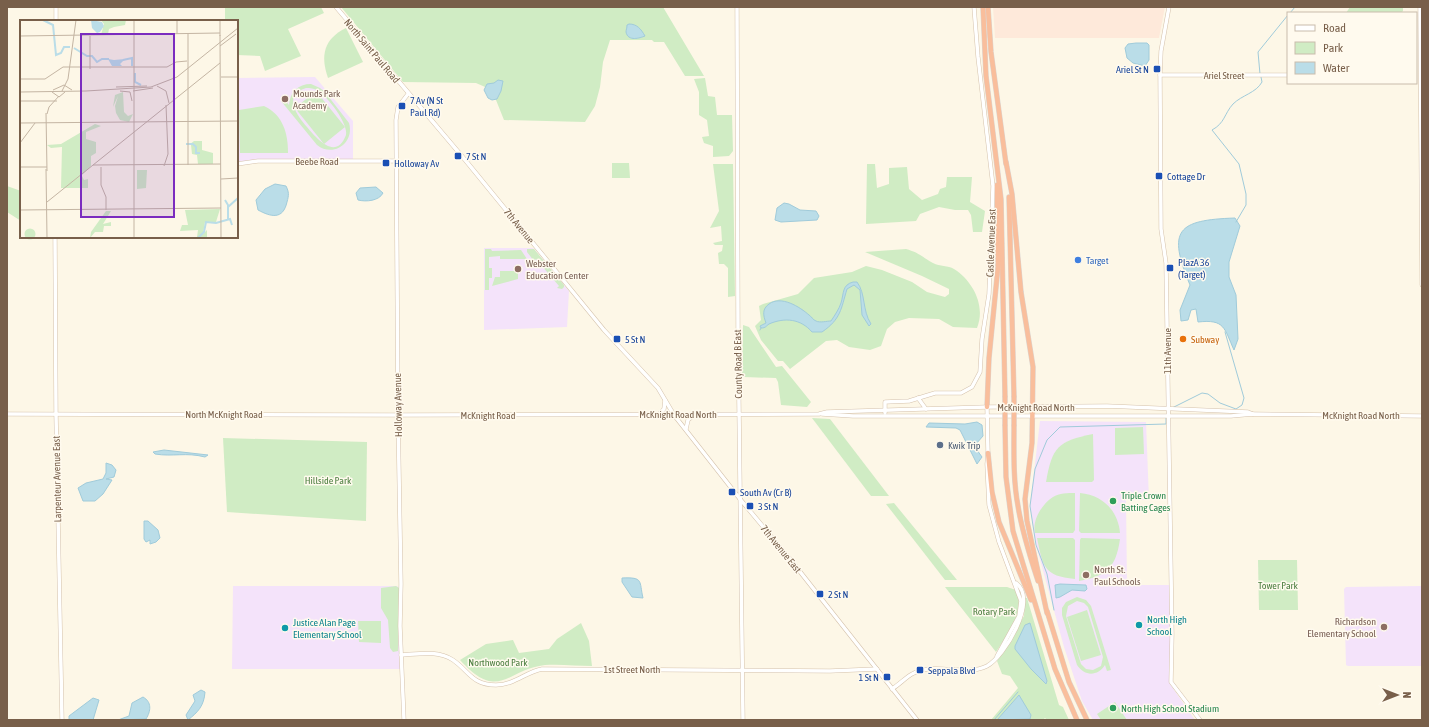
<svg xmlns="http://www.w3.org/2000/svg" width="1429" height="727" viewBox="0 0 1429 727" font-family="'Asap Condensed',sans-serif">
	<rect width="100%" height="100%" fill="#fdf7e7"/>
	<path fill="#fee9da" d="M993,7H1165L1159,38H995Z"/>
	<g fill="#f4e3fa">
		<path d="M315,77L353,121V160L260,159L237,162V78Z"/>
		<path d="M484,248H533L569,291L567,327L484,330Z"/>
		<path d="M1040,421L1146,422L1149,500H1126L1127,585H1171L1170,684L1195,720H1093L1082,701L1064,647L1036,545L1030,506Z"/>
		<path d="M233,586H397L399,588L398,627L400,669H232Z"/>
		<path d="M1421,586L1422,666H1348L1346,665L1344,589L1346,587Z"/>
	</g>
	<g fill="#d0ecc4" fill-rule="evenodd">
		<path d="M225,7H321L324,13L288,29L301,56L265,71L260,56L237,55V21H225Z"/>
		<path d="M341,7H663L704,76H685L664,42H654L652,40H610L603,62L600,87L595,106L585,122L504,120L492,90L476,83L403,82Z"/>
		<path d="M1350,7H1403V11L1401,13H1346Z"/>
		<path d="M346,28L363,62L328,78C320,55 324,39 346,28Z"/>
		<path d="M705,78L708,96L715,97L717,115H732L733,151L729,156L713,157V146L704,143L702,137L709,136L707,120L699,115V92L694,79Z"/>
		<path d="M311,84L320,88L325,92L349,123C355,143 333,158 317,145L281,101L284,99L289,105C290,92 298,84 311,84ZM306,88C310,88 314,88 318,91C328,97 348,123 346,135C336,161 317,139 307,127C297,115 282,96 306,88Z"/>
		<path d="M316,91L345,127L324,144L295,108Z"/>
		<path d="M264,106C283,115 288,133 288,153H240L239,110Z"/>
		<path d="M612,163H629L630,178H612Z"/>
		<path d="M713,164H733L735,296L728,297V268L724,264H719L718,253L722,251L723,245H715L713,243L722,241L721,226L710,228L719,211Z"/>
		<path d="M867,164H875L877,188L889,184V168L907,167L909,189L922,200L938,194L940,189L946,187L947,177H972L970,202L985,211L982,232H973L971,215L968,210H955L939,207L920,214L916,221L866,224Z"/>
		<path d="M7,186L21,191V221L7,212Z"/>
		<path d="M485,249H491L492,251L521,250L527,259H500V256L489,257V268H492V278H489V290H485Z"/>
		<path d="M527,249H534L564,285V287L562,289L557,288L559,286L536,259L534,261L527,252Z"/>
		<path d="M906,249C920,253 922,257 933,263C940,267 948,265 954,269C973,281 986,306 977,328L953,327L939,319L909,318L895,322L887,329L881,346L870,350L849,347L837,340L826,341L790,369L783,361H778L761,340L755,326L761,320L759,306L763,304L798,294L814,278L852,272L866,266L882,270L912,282L927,292L945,297L949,294V289L922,276L865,252Z"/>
		<path d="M500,271H518V279L492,286L495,277H500Z"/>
		<path d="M743,325L749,327L776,367L782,366L811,402L807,407L781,405L778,382L776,378L744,377L742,374Z"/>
		<path d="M812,418L830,419L889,496H871Z"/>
		<path d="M1143,427L1144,454L1115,455V428Z"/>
		<path d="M1093,434L1094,480L1092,482H1046C1052,447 1058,441 1093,434Z"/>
		<path d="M223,438L367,442L366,521L227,512Z"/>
		<path d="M1075,493V530L1073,533H1035C1032,520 1042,504 1053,497C1059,493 1068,493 1075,493Z"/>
		<path d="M1080,493C1102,495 1118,510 1120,533H1081L1079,531Z"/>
		<path d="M894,503L957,580H945L886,504Z"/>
		<path d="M1037,538H1073L1075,540V579C1044,576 1043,567 1037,538Z"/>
		<path d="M1081,538L1120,539C1116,567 1107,576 1079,581L1080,540Z"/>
		<path d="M1258,560H1297L1298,610H1259Z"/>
		<path d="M396,586L399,588L398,651L393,652L390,648L388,620L381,608V588Z"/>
		<path d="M945,587H1007L1016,590C1026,613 1008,633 996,652Z"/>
		<path d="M1077,597L1086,600L1091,606L1111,670L1107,671L1105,665C1098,676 1085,677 1077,665L1062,615V608L1066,602ZM1077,601L1084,603L1088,607L1103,657L1101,666L1093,670L1086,669L1081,664L1066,616L1068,606Z"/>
		<path d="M1025,598H1027L1059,705L1063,707L1069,720H1047L1045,718L1043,720H991L1018,688L1010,676L1002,674L997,661L1024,616Z"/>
		<path d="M1087,610L1101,655L1081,661L1067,617Z"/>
		<path d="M358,621H381V643L359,642Z"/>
		<path d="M581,623L589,641L592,666C577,666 561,664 545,665C507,669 499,703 460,660L486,644L513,640L519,653L549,649L557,639Z"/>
		<path d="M1115,702L1127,720H1101L1097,714Z"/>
	</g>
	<g fill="#badde8" stroke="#a0cbda">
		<path d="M629,24C637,24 641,29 645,36C640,38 628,42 626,32C626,30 627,28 627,25Z"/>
		<path d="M1136,43H1147L1149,45V60L1145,66L1133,63L1127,58L1125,48L1128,44Z"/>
		<path d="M498,80L503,81L501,91L497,99L492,100L488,98L484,90L487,84L494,83Z"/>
		<path d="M275,184L286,186C289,192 289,195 287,202C283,220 271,217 258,210L256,200L265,189Z"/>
		<path d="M376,187L383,193C379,201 366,202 358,200L356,193L360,188Z"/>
		<path d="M784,203L789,204L800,210L816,211L819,216L817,220L781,222L775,220L777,208Z"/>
		<path d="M1235,218L1240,226L1229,262V277L1236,295L1238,339L1234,350C1224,328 1225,319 1198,322L1196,309L1191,310L1188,320L1181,321L1180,310L1190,285C1167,230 1177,220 1235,218Z"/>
		<path d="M853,282H857C866,294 862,310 871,324L869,326L862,315L860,290L854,285L847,289C841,309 841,319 822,332H812C801,319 785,317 769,324C766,326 766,328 761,328L760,326L766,323C763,315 762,309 769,304C781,295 800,307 809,315C811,316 813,320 816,321C820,323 827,321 831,321C835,315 839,309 841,303C844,293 842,285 853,282Z"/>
		<path d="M977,422L982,425L983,436L976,444L977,450L982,457L977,464L960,430L956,428L926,427L929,423L965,424Z"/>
		<path d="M164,450L208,455L205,457C186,452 173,457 155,454L153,452Z"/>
		<path d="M106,463L112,465L116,470L114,477L106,479L112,480L103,494L95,501H83L78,488L86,483L103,479L106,473Z"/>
		<path d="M144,521H148L158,530L160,538L156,542L150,544V540L146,542L144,539Z"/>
		<path d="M622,578C644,577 639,581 643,598L632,597L622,582Z"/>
		<path d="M1060,584L1086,585L1087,589L1085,591L1072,590L1060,597L1056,598L1055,585Z"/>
		<path d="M1030,623L1047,681L1046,684L1031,669L1015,649V646L1025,625Z"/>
		<path d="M201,690L205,692C204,706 198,712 188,720L186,715L195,701L193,695Z"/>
		<path d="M1019,695L1031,715L1030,719L997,720Z"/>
		<path d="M143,697C152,702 151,711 146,719L118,720L129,716L132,703Z"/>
		<path d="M93,698L99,700L93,720H69V716Z"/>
	</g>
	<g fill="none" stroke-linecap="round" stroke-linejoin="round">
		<g stroke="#a0cbda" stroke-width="1">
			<path d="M1290,13L1295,7"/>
			<path d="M1260,74L1258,52L1288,15"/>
			<path d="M1236,222L1246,205V194L1239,164L1212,130C1225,123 1224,114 1233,104C1242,95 1256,93 1262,82L1261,77"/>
			<path d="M760,330L761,328"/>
			<path d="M1172,408L1202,393L1208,394L1220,403L1236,409L1242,405L1244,398L1225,332"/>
			<path d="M1054,610L1047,574L1036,545L1030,506L1035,469L1047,440L1060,427L1166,424V417"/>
			<path d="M994,720L1018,692"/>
		</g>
		<g stroke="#d5c2ac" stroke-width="4.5">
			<g id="secondary">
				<path d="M56,7V21"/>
				<path d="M336,7L466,161L604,330L658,388L674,415L740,499L790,559L917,720"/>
				<path d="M737,7L738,330L743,720"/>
				<path d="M1169,7L1161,51L1160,75L1161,229L1166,263L1172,634L1171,682L1200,720"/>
				<path d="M1420,7L1422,285"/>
				<path d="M1160,75H1288"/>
				<path d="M237,164L258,161H396"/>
				<path d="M55,237L56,414L62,720"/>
				<path d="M918,398L926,409"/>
				<path d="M987,407L988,453L987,464L989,505L999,542L1021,601L1019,616L997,656"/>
				<path d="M885,413V402L909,401L935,393H961L972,387L980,372L982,339L989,294L993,186L978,57L974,7"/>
				<path d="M7,414L398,415L819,414L827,412L987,407L1107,406L1248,412L1253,414"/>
				<path d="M822,414L853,416H1231L1253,414L1422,416"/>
				<path d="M658,415L664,409L665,400"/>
				<path d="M686,429L688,420L694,415"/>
				<path d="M401,655C418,654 438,650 453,660C469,671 472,685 496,685C514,685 526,672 542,669L830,671L877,669"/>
				<path d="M892,689C900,684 907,676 914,673C937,662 965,677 987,666C1004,657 1039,600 1016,583"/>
				<path d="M404,720L400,626L401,584L398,415L396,120L398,107L408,94"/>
			</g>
		</g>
		<g stroke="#dcd5d0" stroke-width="5.5">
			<g id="highway">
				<path d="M983,7L986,76L1001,199L1005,396"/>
				<path d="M988,7L991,52L1006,164"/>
				<path d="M1006,162L1012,194L1021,292L1033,367L1032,443L1025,499L1027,521L1047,613"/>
				<path d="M1009,197L1014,396"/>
				<path d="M987,407L989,358L998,267L997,185"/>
				<path d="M1005,426L1006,477L1013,531L1055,669L1077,720"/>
				<path d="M1014,426C1014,452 1013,480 1018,506C1022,532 1030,556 1038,581"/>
				<path d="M988,453L992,492L999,522L1031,600"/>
				<path d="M1047,611L1069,682L1087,720"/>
			</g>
		</g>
		<use href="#secondary" stroke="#fff" stroke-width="3.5"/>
		<use href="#highway" stroke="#f9be9c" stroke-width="4.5"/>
		<g stroke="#dcd5d0" stroke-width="5.5" stroke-linecap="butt">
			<g id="highway-bridge">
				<path d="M1005,396V426"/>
				<path d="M1014,426V396"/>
			</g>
		</g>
		<use href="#highway-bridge" stroke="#f9be9c" stroke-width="4.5"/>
	</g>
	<g fill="#1a4fb4" stroke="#fffaee" stroke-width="1.5">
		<rect x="1153" y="65" width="8" height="8" rx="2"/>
		<rect x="398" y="102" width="8" height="8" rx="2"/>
		<rect x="454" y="152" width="8" height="8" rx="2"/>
		<rect x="382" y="159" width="8" height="8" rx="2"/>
		<rect x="1155" y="172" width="8" height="8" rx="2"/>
		<rect x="1166" y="264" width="8" height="8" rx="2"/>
		<rect x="613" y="335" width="8" height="8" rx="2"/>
		<rect x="728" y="488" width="8" height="8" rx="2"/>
		<rect x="746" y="502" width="8" height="8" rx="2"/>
		<rect x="816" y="590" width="8" height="8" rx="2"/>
		<rect x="916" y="666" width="8" height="8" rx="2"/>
		<rect x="883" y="673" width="8" height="8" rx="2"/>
	</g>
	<g fill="#8d6e63" stroke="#fffaee" stroke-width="1.5">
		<circle cx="285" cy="99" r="4"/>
		<circle cx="518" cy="269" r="4"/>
		<circle cx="1086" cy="575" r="4"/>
		<circle cx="1384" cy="627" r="4"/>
	</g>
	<circle fill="#3f7fe0" stroke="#fffaee" stroke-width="1.5" cx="1078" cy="260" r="4"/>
	<circle fill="#e8710a" stroke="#fffaee" stroke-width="1.5" cx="1183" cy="339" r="4"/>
	<circle fill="#5c6f8a" stroke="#fffaee" stroke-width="1.5" cx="940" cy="445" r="4"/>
	<g fill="#2e9e5b" stroke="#fffaee" stroke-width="1.5">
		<circle cx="1113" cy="501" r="4"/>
		<circle cx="1113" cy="708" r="4"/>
	</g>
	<g fill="#0f9aa8" stroke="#fffaee" stroke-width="1.5">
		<circle cx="1139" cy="625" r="4"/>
		<circle cx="285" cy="628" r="4"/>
	</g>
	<g text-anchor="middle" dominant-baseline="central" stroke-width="3" stroke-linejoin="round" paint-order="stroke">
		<g font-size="10" fill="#785f4a" stroke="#fffaee">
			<text transform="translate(372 51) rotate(50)">North Saint Paul Road</text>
			<text x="1224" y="75">Ariel Street</text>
			<text x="317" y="161">Beebe Road</text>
			<text transform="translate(519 226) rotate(51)">7th Avenue</text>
			<text transform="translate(991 243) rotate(-88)">Castle Avenue East</text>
			<text transform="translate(1167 351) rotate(-90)">11th Avenue</text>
			<text transform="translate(738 364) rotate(-91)">County Road B East</text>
			<text transform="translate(398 405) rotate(-91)">Holloway Avenue</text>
			<text x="1036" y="407">McKnight Road North</text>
			<text x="224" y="414">North McKnight Road</text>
			<text x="678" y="414">McKnight Road North</text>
			<text x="488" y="415">McKnight Road</text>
			<text x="1361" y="415">McKnight Road North</text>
			<text transform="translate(57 479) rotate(-91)">Larpenteur Avenue East</text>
			<text transform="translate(781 549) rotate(51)">7th Avenue East</text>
			<text x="632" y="669">1st Street North</text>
		</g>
		<g font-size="10" fill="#164399" stroke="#fffaee" text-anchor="start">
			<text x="1149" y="69" text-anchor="end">Ariel St N</text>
			<text x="410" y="100">7 Av (N St<tspan x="410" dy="12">Paul Rd)</tspan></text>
			<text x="466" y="156">7 St N</text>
			<text x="394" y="163">Holloway Av</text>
			<text x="1167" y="176">Cottage Dr</text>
			<text x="1178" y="262">PlazA 36<tspan x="1178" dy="12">(Target)</tspan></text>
			<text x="625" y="339">5 St N</text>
			<text x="740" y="492">South Av (Cr B)</text>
			<text x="758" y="506">3 St N</text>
			<text x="828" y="594">2 St N</text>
			<text x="928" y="670">Seppala Blvd</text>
			<text x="879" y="677" text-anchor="end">1 St N</text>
		</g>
		<g font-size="10" fill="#785e54" stroke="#fffaee" text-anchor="start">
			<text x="293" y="93">Mounds Park<tspan x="293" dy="12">Academy</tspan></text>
			<text x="526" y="263">Webster<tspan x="526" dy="12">Education Center</tspan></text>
			<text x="1094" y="569">North St.<tspan x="1094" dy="12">Paul Schools</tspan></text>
			<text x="1376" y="621" text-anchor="end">Richardson<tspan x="1376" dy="12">Elementary School</tspan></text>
		</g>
		<g font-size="10" fill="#366cbe" stroke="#fffaee" text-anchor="start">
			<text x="1086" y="260">Target</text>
		</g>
		<g font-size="10" fill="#c56008" stroke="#fffaee" text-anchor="start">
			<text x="1191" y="339">Subway</text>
		</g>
		<g font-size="10" fill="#4e5e75" stroke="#fffaee" text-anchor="start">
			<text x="948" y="445">Kwik Trip</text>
		</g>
		<g font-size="10" fill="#4d7f41" stroke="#fffaee">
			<text x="328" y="480">Hillside Park</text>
			<text x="1278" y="585">Tower Park</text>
			<text x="994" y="611">Rotary Park</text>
			<text x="498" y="662">Northwood Park</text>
		</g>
		<g font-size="10" fill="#27864d" stroke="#fffaee" text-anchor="start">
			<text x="1121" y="495">Triple Crown<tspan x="1121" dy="12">Batting Cages</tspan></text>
			<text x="1121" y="708">North High School Stadium</text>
		</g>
		<g font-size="10" fill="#0d838f" stroke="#fffaee" text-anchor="start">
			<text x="1147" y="619">North High<tspan x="1147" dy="12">School</tspan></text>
			<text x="293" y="622">Justice Alan Page<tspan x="293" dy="12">Elementary School</tspan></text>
		</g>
	</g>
	<g transform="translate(20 20)">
		<rect width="218" height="218" fill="#fdf7e7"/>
		<path d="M81,0H106L105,5L94,7L89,9L88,14L81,15L84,4ZM103,72L104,92L108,96L113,94L109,102L100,100L96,93L95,86L98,76L93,87L95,75ZM75,104L81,106L66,112V119L76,122V133L71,136V146L59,158L62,156L64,160L68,159V168H41L42,127L31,128L27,125L41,124ZM174,121H182V130L193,133V144H178L177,135L172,134L171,125H169ZM117,150H127L126,168L117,169ZM200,189L196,202H185L183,214L187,210V218L170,217H177L178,210L160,211L162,205H168L165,190ZM86,191H91L83,204L91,202V206H84L83,212H75L70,218L71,212ZM4.5 214a5.5 5.5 0 1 1 11 0a5.5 5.5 0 1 1-11 0Z" fill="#d0ecc4"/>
		<path d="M71,0L82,2L84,6L80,12L77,13L72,8ZM88,39L94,40L105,39L100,44L102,46H92Z" fill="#badde8"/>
		<path fill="none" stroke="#badde8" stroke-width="2" d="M23,0L33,5L36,35L41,33L44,27H50M54,28L67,36H72L77,42L82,39H89M103,40L112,38V46M115,53V62L121,65M166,124H173L176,127V133H180M205,180L208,185V199M208,187L218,178M178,218L184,212L186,202L196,203L210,199L212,205"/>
		<path fill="none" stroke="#c4b5a3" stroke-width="1" d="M114,0V37M157,0V14M168,14V145M200,15L201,218M0,16L200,13M70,16V49M200,16V0M200,26L216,14M201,57H218M0,59H25L43,47H147L156,42L167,41M137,66L146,71L149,83M96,67L127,66M33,70L44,65L52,70M42,71L48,59L56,0M100,71L110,72L112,81M113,71L133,68M0,72L66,71L131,67L157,57L218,8M32,72L39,77L45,72M0,81H37M26,93L27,151M27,94L29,87L39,76M0,103L218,101M0,123L15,103M73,145L201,144M144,146L148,134L146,85M0,147H27M81,147V165L86,177V190M26,149L27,218M201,159L218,158M27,182L200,43M0,190L201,188M114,218V37"/>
		<path fill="#7b2cbf" fill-opacity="0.15" stroke="#7b2cbf" stroke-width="2" d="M61,14H154V197H61Z"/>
		<rect width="218" height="218" fill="none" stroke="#785f4a" stroke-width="2"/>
	</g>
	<rect width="1429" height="727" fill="none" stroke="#785f4a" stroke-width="16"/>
	<rect x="1287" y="12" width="130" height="72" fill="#fffaee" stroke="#c9bcac"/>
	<rect x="1295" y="25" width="20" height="6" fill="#ffffff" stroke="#c9bcac"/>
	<text x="1323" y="32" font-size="12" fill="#785f4a">Road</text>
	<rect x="1295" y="42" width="20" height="12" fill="#d0ecc4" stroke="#c9bcac"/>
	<text x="1323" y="52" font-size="12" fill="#785f4a">Park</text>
	<rect x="1295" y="62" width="20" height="12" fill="#badde8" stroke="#c9bcac"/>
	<text x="1323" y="72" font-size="12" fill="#785f4a">Water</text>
	<g transform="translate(1397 695) rotate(90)" stroke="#fffaee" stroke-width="3" paint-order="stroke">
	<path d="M0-3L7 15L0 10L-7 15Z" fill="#785f4a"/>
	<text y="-6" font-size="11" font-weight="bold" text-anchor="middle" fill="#785f4a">N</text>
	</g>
</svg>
